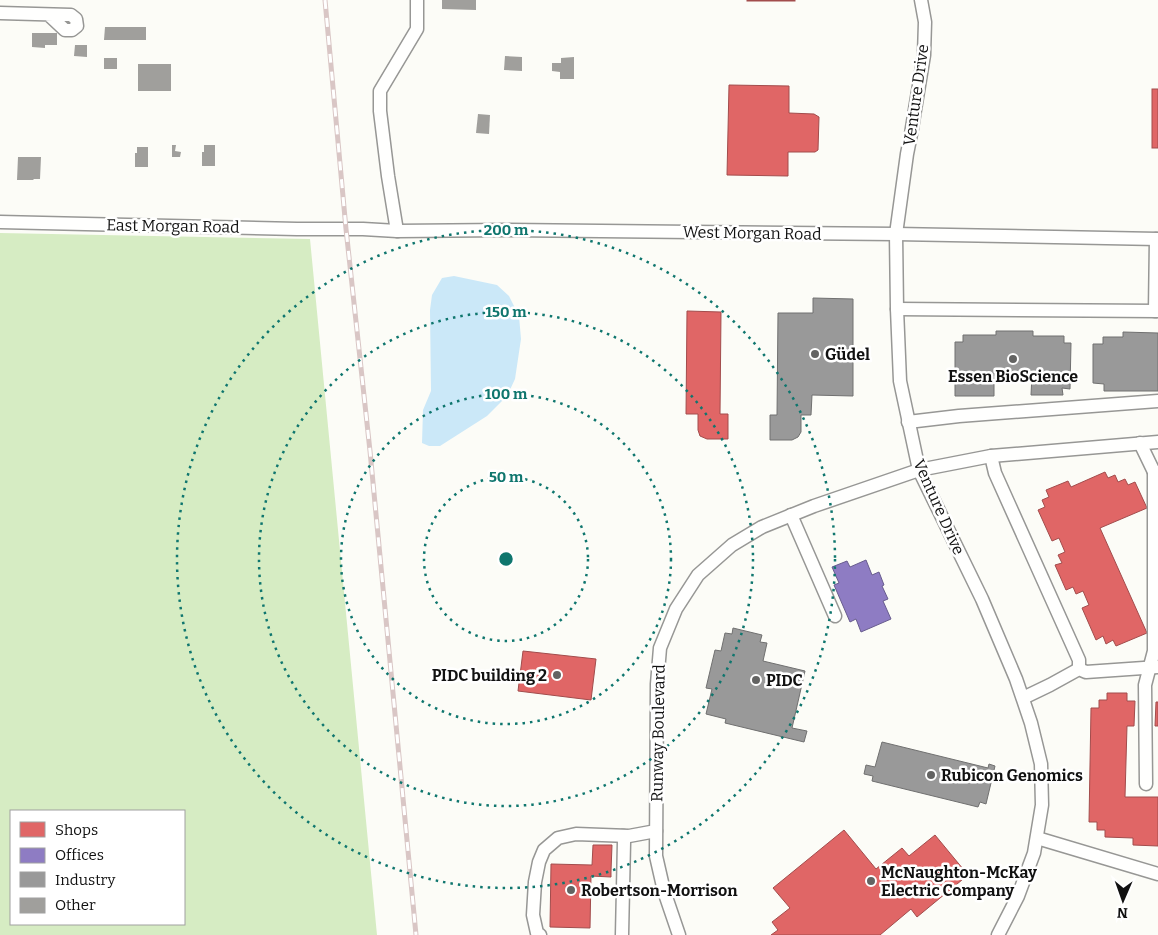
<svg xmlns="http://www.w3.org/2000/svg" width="1158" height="935" viewBox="0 0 1158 935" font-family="Bitter,serif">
	<rect width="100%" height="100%" fill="#fcfcf7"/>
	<path fill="#d6ecc3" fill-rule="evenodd" d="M0,233L310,239L377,935H0ZM11,811H184V924H11Z"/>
	<path fill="#cbe8f8" d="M454,276L497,285L509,296L519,316L521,339L515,379L507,396L487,416L440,446H429L422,443L423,410L431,391L430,310L432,295L442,278Z"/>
	<g fill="#e06666" stroke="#a24c4c">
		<rect x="747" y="0" width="48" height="1"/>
		<path d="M729,85L789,86V113L814,114L819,117L818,150L815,152H788V176L727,175Z"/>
		<rect x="1152" y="89" width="6" height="59"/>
		<path d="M687,311L721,312L720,414H728V439H707L700,436L698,430V414H686Z"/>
		<path d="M1105,472L1108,478L1115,475L1118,482L1125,479L1128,485L1135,482L1147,508L1100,528L1147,633L1116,646L1113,640L1106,644L1103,636L1096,640L1082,608L1089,605L1083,591L1076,594L1073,587L1066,590L1055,565L1062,563L1058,555L1065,552L1059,538L1052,541L1038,510L1045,507L1042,500L1049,497L1046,490L1068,481L1071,487Z"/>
		<path d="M523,651L596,659L591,700L518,691Z"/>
		<path d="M1107,693H1127V701H1135L1134,726H1127L1125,797H1158V846L1133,845V838L1105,837V830H1097V822H1089L1091,708H1099V700H1107Z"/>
		<path d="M1156,702H1158V726H1155Z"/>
		<path d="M844,830L876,869L902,848L909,856L935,835L968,875L917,917L911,909L880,935H771L778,930L772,922L790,908L773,888Z"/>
		<path d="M593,845H612L611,871V877L591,876L590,928L550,927L551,864L592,865Z"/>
	</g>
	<path fill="#8e7cc3" stroke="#685c8e" d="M866,560L872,575L879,572L884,585L882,586L888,599L883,601L891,619L861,632L856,619L850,622L834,585L839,583L832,567L847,561L850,567Z"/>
	<g fill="#999" stroke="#707070">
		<path d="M813,298L853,299V396L812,395L811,415H801V432L798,437L792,440H770V415H777L778,313H813Z"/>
		<path d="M996,331H1033V336H1064V343H1071L1070,389L1062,388L1063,395H1031L1032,375H994V396H955V342H963V335H996Z"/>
		<path d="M1123,332L1158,333V391H1104V384L1093,383V344H1103V337H1123Z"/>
		<path d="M733,628L762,635L760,642L767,643L763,661L805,671L792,728L807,731L804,742L725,723L726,719L706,714L712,689L706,688L715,650L721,651L725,633L732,634Z"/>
		<path d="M882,742L988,768L989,764L995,766L986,804L980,802L978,807L872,781L873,776L864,774L866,765L875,767Z"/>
	</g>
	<g fill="#a09f9c">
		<path d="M442,0H476V10L442,9Z"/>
		<path d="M105,27H146V40H104Z"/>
		<path d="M32,33H57V45H45V48L32,47Z"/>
		<path d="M75,45H87V57L74,56Z"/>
		<path d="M505,56L522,57V71L504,70Z"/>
		<path d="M574,57V79H560V72L552,71V63H561V58Z"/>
		<rect x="104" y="58" width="13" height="11"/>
		<rect x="138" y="64" width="33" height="27"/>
		<path d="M478,114L490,115L489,134L476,133Z"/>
		<path d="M172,145H176L175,151L181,152L180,157H172Z"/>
		<path d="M204,145H215V166H202V152H204Z"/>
		<path d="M137,147H148V167H135V153H137Z"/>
		<path d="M18,157H41L40,179H33L34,180H17Z"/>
	</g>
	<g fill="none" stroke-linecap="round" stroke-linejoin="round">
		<g stroke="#979795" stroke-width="15">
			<g id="minor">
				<path d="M921,0L925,22L924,55L911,134L907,154L896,234L897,309L900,381L919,470L982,599L1016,679L1031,723L1041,764L1042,805L1034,853L1018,896L998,935"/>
				<path d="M0,13L71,15L76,19L77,26L72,30H65L49,15"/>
				<path d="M0,222L297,229H363L397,231L505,230L896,234L1158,239"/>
				<path d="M397,231L388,176L380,111V91L417,29V0"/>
				<path d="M897,309L1158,311"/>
				<path d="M1155,311L1156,239"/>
				<path d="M908,422L959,416L1158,401"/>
				<path d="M1140,443L1154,472H1158"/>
				<path d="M991,456L995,473L1079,660V669"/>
				<path d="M791,515L835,616"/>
				<path d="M1023,698L1050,685L1079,669L1086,672L1158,667"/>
				<path d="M1146,784L1145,685L1154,651V472"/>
				<path d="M1037,838L1158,874"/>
				<path d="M540,935L537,933L533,915L535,882L539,862L544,850L558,838L576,834L629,836L656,831"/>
				<path d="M622,935L624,842L623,836"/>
				<path d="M679,935L664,891L656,856L657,684L660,648L676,609L698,575L732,545L762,527L814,506L919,470L991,456L1158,442"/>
			</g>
		</g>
		<use href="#minor" stroke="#fffffe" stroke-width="12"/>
		<g stroke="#d9c6c5" stroke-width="5">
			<path id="rail" d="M325,0L346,229L370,451L416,935"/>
		</g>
		<use href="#rail" stroke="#fff" stroke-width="3" stroke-dasharray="9" stroke-linecap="butt"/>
	</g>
	<g fill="none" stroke="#0f766e" stroke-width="2.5" stroke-dasharray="2.5 5">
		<circle cx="506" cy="559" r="82"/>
		<circle cx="506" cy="559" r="165"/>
		<circle cx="506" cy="559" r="247"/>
		<circle cx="506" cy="559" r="329"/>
	</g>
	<g fill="#636362" stroke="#fff" stroke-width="2">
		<circle cx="815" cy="354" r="5"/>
		<circle cx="1013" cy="359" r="5"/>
		<circle cx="557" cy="675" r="5"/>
		<circle cx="756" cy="680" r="5"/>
		<circle cx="931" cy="775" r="5"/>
		<circle cx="871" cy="881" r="5"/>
		<circle cx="571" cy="890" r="5"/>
	</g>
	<g text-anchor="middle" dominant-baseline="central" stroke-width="5" stroke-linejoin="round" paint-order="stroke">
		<g font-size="16" fill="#111" stroke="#fff">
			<text transform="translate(916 95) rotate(-82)">Venture Drive</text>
			<text transform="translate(173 226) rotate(1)">East Morgan Road</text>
			<text transform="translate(752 233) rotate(1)">West Morgan Road</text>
			<text transform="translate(939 507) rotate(66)">Venture Drive</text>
			<text transform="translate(658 733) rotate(-89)">Runway Boulevard</text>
		</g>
		<g font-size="16" font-weight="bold" fill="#111" stroke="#fff" text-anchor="start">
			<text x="825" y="354">Güdel</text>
			<text x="1013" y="376" text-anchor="middle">Essen BioScience</text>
			<text x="547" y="675" text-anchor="end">PIDC building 2</text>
			<text x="766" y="680">PIDC</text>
			<text x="941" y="775">Rubicon Genomics</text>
			<text x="881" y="872">McNaughton-McKay<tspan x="881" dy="18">Electric Company</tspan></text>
			<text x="581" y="890">Robertson-Morrison</text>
		</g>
	</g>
	<circle cx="506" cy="559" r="8" fill="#0f766e" stroke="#fff" stroke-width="2.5"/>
	<g font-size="15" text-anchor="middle" font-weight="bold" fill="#0f766e" stroke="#fff" stroke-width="5" stroke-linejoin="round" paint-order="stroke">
		<text x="506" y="235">200 m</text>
		<text x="506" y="317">150 m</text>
		<text x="506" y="399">100 m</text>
		<text x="506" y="482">50 m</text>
	</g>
	<rect x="10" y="810" width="175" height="115" fill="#ffffff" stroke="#a0a0a0"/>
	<rect x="20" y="822" width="25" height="15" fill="#e06666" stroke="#a0a0a0"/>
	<text x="55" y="835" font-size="15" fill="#111111">Shops</text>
	<rect x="20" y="848" width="25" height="15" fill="#8e7cc3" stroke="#a0a0a0"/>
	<text x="55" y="860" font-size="15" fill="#111111">Offices</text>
	<rect x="20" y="872" width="25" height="15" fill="#999999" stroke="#a0a0a0"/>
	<text x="55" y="885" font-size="15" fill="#111111">Industry</text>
	<rect x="20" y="898" width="25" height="15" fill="#a09f9c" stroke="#a0a0a0"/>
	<text x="55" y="910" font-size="15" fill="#111111">Other</text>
	<g transform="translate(1123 900) rotate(182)" stroke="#ffffff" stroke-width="4" paint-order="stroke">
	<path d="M0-4L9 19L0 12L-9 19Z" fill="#111111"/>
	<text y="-8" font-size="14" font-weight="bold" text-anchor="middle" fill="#111111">N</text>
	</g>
</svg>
